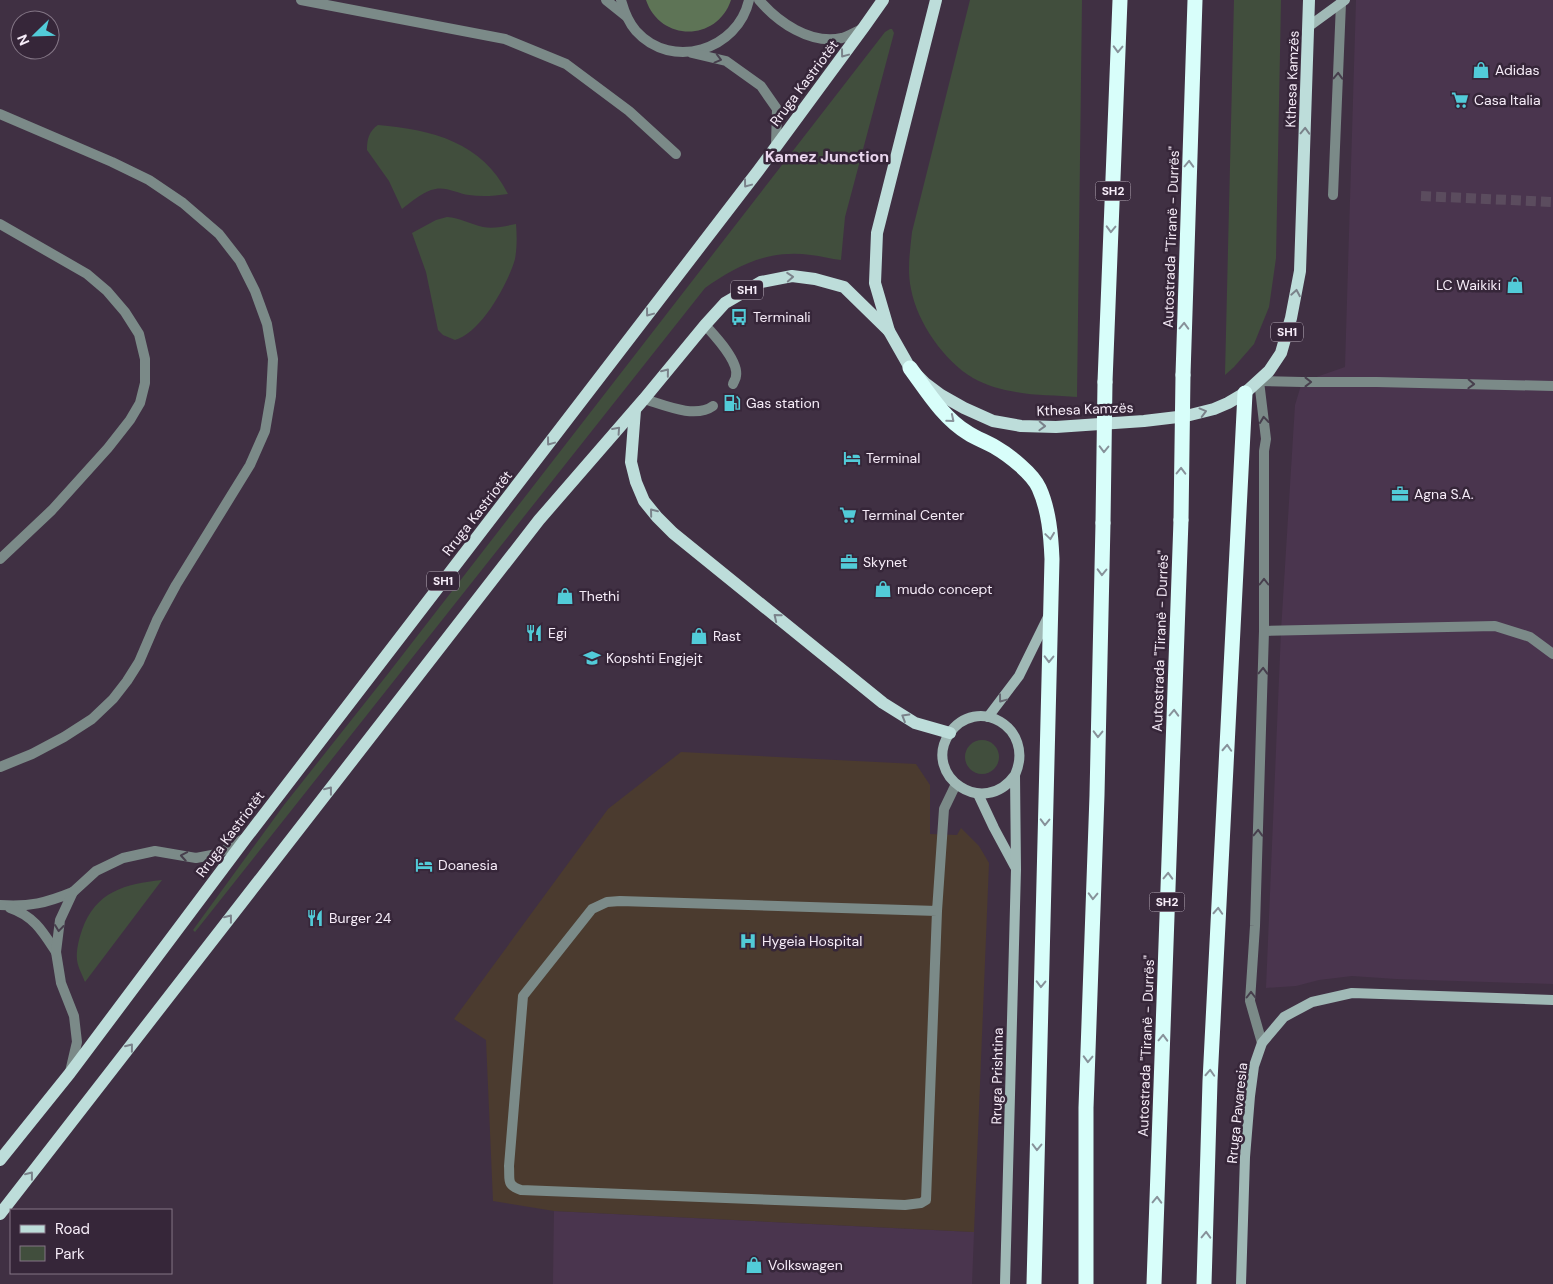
<svg xmlns="http://www.w3.org/2000/svg" width="1553" height="1284" viewBox="0 0 1553 1284" font-family="'DM Sans',sans-serif">
	<rect width="100%" height="100%" fill="#403043"/>
	<g fill="#4a354e">
		<path d="M1356,0H1553V984L1396,979L1352,976L1319,980L1296,986L1266,988L1281,631L1295,405L1302,382L1345,367Z"/>
		<path d="M554,1211L974,1232L972,1284H553Z"/>
	</g>
	<path fill="#4b3b2f" d="M681,752L916,764L930,785V834L957,835L961,828L979,846L989,863L974,1232L554,1211L493,1201L486,1040L454,1019L608,809Z"/>
	<g fill="#414e3d">
		<path d="M970,0H1082L1077,397C1057,395 1036,396 1016,392C1002,390 985,385 973,378C944,361 917,322 911,289C907,270 910,251 912,232Z"/>
		<path d="M1234,0H1281L1276,258L1269,307L1254,344L1234,367L1225,375Z"/>
		<path d="M890,29H892L894,33L845,217L841,260C831,259 821,256 811,255C770,249 737,265 705,288L195,932L193,930L284,805L387,675L885,32Z"/>
		<path d="M378,125C433,130 482,142 508,194C494,196 482,197 469,195C456,193 444,185 431,190C420,194 411,202 402,209L389,181L367,150C367,139 369,131 378,125Z"/>
		<path d="M447,217C460,218 470,224 483,227C494,229 505,226 516,224C517,236 517,248 515,259C508,284 481,333 455,340L443,335L438,330L426,272L412,233L436,220Z"/>
		<circle cx="982" cy="757" r="17"/>
		<path d="M162,880L85,982C83,976 78,968 77,960C76,950 79,939 82,930C96,891 125,884 162,880Z"/>
	</g>
	<path fill="#5e7456" d="M646,0H731C717,42 660,42 646,0Z"/>
	<g fill="none" stroke-linecap="round" stroke-linejoin="round">
		<path stroke="#5b4c5e" stroke-width="10" stroke-dasharray="10 5" stroke-linecap="butt" d="M1421,196L1553,202"/>
		<g stroke="#7b8a88" stroke-width="10">
			<path d="M301,0L505,39L566,64L629,111L676,154"/>
			<path d="M0,114L112,162L149,180L183,203L219,234L240,261L255,291L267,324L273,359L271,396L265,431L250,465L176,585L157,620L139,662L127,681L113,699L92,719L64,737L32,754L0,767"/>
			<path d="M1333,195L1341,3"/>
			<path d="M0,224L87,274L107,291L125,312L139,334L145,359V383L140,403L130,420L108,448L52,510L0,559"/>
			<path d="M705,325C715,336 739,361 736,376C736,379 734,381 733,384"/>
			<path d="M1259,381L1302,382H1377L1553,386"/>
			<path d="M644,399C664,405 695,419 713,406"/>
			<path d="M1264,631L1495,626L1530,637L1553,654"/>
			<path d="M0,905C30,907 46,903 73,892"/>
			<path d="M10,908C34,916 43,932 56,952"/>
			<path d="M937,911L620,901L607,902L592,909L523,996L509,1166C510,1180 506,1185 521,1190L905,1205L921,1203L926,1200L937,911L944,809L956,784"/>
			<path d="M70,1072L77,1042L74,1016L61,983L56,952L60,920L73,892L96,871L123,858L155,851L196,858L217,854L245,838"/>
		</g>
		<g stroke="#7b8a88" stroke-width="10">
			<path d="M606,0L626,16"/>
			<path d="M621,0C624,11 628,22 636,31C672,71 738,50 749,0"/>
			<path d="M759,0C778,22 810,45 842,38C849,36 857,31 864,28"/>
			<path d="M692,53L726,61L761,86L777,109L776,145"/>
			<path d="M1259,381L1266,439L1264,451V631L1255,926L1250,1001L1262,1043"/>
		</g>
		<g stroke="#a0b9b6" stroke-width="10">
			<path d="M1308,27L1345,0"/>
			<path d="M988,717L1019,676L1049,615"/>
			<path d="M978,794L994,828L1015,867"/>
			<path d="M1005,1284L1016,869L1015,775C1036,727 976,694 949,734C922,776 984,819 1015,775"/>
			<path d="M1241,1284L1245,1157L1250,1096L1254,1066L1262,1043L1284,1017L1312,1002L1352,993L1553,1000"/>
		</g>
		<g stroke="#bdddda" stroke-width="12">
			<path d="M936,0L877,233L875,283L889,331L910,368L925,383L941,395L964,408L993,421L1021,426L1056,427L1144,421L1186,416L1214,409L1228,403L1245,393L1269,371L1281,353L1291,318L1300,271L1309,0"/>
			<path d="M635,410L631,462L636,482L644,501L657,517L673,533L883,703L915,723L950,733"/>
			<path d="M0,1160L70,1073L246,838L758,171L864,27L883,0"/>
			<path d="M0,1214L539,520L644,399L705,325L725,303L761,282L792,276L815,279L844,287L889,331"/>
		</g>
		<g stroke="#d8fefa" stroke-width="15">
			<path d="M910,368C927,391 943,418 968,433C977,439 987,442 995,447C1009,455 1033,474 1039,488C1049,510 1051,536 1052,559L1034,1284"/>
			<path d="M1183,375L1195,0"/>
			<path d="M1105,382L1120,0"/>
			<path d="M1086,1284V1108L1097,795L1103,523"/>
			<path d="M1154,1284L1181,520"/>
			<path d="M1204,1284L1210,1081L1245,393"/>
		</g>
		<g stroke="#d8fefa" stroke-width="15">
			<path d="M1181,520L1183,375"/>
			<path d="M1103,523L1105,382"/>
		</g>
	</g>
	<defs><path id="oneway-chevron" d="M-2-3.5L2.5 0L-2 3.5" fill="none" stroke-width="1.6" stroke-linecap="round" stroke-linejoin="round" transform="scale(1.25)"/></defs>
	<g stroke="#87929a">
		<use href="#oneway-chevron" transform="translate(1118 49) rotate(92)"/>
		<use href="#oneway-chevron" transform="translate(1189 164) rotate(-88)"/>
		<use href="#oneway-chevron" transform="translate(1111 229) rotate(92)"/>
		<use href="#oneway-chevron" transform="translate(1184 326) rotate(-88)"/>
		<use href="#oneway-chevron" transform="translate(951 419) rotate(40)"/>
		<use href="#oneway-chevron" transform="translate(1104 449) rotate(91)"/>
		<use href="#oneway-chevron" transform="translate(1181 471) rotate(-89)"/>
		<use href="#oneway-chevron" transform="translate(1050 536) rotate(82)"/>
		<use href="#oneway-chevron" transform="translate(1102 572) rotate(91)"/>
		<use href="#oneway-chevron" transform="translate(1049 659) rotate(91)"/>
		<use href="#oneway-chevron" transform="translate(1174 713) rotate(-88)"/>
		<use href="#oneway-chevron" transform="translate(1098 734) rotate(91)"/>
		<use href="#oneway-chevron" transform="translate(1227 748) rotate(-87)"/>
		<use href="#oneway-chevron" transform="translate(1045 822) rotate(91)"/>
		<use href="#oneway-chevron" transform="translate(1168 876) rotate(-88)"/>
		<use href="#oneway-chevron" transform="translate(1093 896) rotate(92)"/>
		<use href="#oneway-chevron" transform="translate(1218 911) rotate(-87)"/>
		<use href="#oneway-chevron" transform="translate(1041 984) rotate(91)"/>
		<use href="#oneway-chevron" transform="translate(1163 1038) rotate(-88)"/>
		<use href="#oneway-chevron" transform="translate(1088 1059) rotate(92)"/>
		<use href="#oneway-chevron" transform="translate(1210 1073) rotate(-87)"/>
		<use href="#oneway-chevron" transform="translate(1037 1147) rotate(91)"/>
		<use href="#oneway-chevron" transform="translate(1157 1200) rotate(-88)"/>
		<use href="#oneway-chevron" transform="translate(1206 1235) rotate(-88)"/>
	</g>
	<g stroke="#7a828a">
		<use href="#oneway-chevron" transform="translate(844 54) rotate(127)"/>
		<use href="#oneway-chevron" transform="translate(1305 131) rotate(-88)"/>
		<use href="#oneway-chevron" transform="translate(747 184) rotate(127)"/>
		<use href="#oneway-chevron" transform="translate(790 277) rotate(-4)"/>
		<use href="#oneway-chevron" transform="translate(1296 293) rotate(-80)"/>
		<use href="#oneway-chevron" transform="translate(649 313) rotate(127)"/>
		<use href="#oneway-chevron" transform="translate(666 372) rotate(-51)"/>
		<use href="#oneway-chevron" transform="translate(1203 412) rotate(-15)"/>
		<use href="#oneway-chevron" transform="translate(1042 426) rotate(2)"/>
		<use href="#oneway-chevron" transform="translate(617 430) rotate(-48)"/>
		<use href="#oneway-chevron" transform="translate(550 442) rotate(127)"/>
		<use href="#oneway-chevron" transform="translate(653 512) rotate(-129)"/>
		<use href="#oneway-chevron" transform="translate(777 617) rotate(-141)"/>
		<use href="#oneway-chevron" transform="translate(905 717) rotate(-149)"/>
		<use href="#oneway-chevron" transform="translate(329 790) rotate(-52)"/>
		<use href="#oneway-chevron" transform="translate(229 918) rotate(-52)"/>
		<use href="#oneway-chevron" transform="translate(130 1047) rotate(-52)"/>
		<use href="#oneway-chevron" transform="translate(30 1175) rotate(-52)"/>
	</g>
	<g stroke="#473f4d">
		<use href="#oneway-chevron" transform="translate(718 59) rotate(15)"/>
		<use href="#oneway-chevron" transform="translate(1338 76) rotate(-88)"/>
		<use href="#oneway-chevron" transform="translate(1308 382)"/>
		<use href="#oneway-chevron" transform="translate(1471 384) rotate(2)"/>
		<use href="#oneway-chevron" transform="translate(1264 420) rotate(-96)"/>
		<use href="#oneway-chevron" transform="translate(1264 582) rotate(-90)"/>
		<use href="#oneway-chevron" transform="translate(1263 671) rotate(-88)"/>
		<use href="#oneway-chevron" transform="translate(1258 833) rotate(-88)"/>
		<use href="#oneway-chevron" transform="translate(184 856) rotate(-170)"/>
		<use href="#oneway-chevron" transform="translate(59 928) rotate(97)"/>
		<use href="#oneway-chevron" transform="translate(1251 995) rotate(-90)"/>
	</g>
	<use stroke="#666871" href="#oneway-chevron" transform="translate(1002 699) rotate(127)"/>
	<defs>
		<g id="shop-bare" transform="scale(1.35)"><path d="M-5-2.5h2.3a2.7 3.5 0 0 1 5.4 0H5L5.5 6h-11ZM-1.5-2.5h3a1.5 2.3 0 0 0-3 0Z" fill="#52cbd8" stroke="#362639" stroke-width="2.5" paint-order="stroke"/></g>
		<g id="supermarket-bare" transform="scale(1.35)"><path d="M-6-5.5h2.5l.6 2H6L4.5 2H-2.5L-4.4-4H-6ZM-1.5 3.2a1.3 1.3 0 1 0 .1 0ZM3 3.2a1.3 1.3 0 1 0 .1 0Z" fill="#52cbd8" stroke="#362639" stroke-width="2.5" paint-order="stroke"/></g>
		<g id="bus-bare" transform="scale(1.35)"><path d="M-5-6H5V4H4V6H2V4H-2V6H-4V4H-5ZM-3.5-4V0h7V-4ZM-3.5 1.2v1.5H-2V1.2ZM2 1.2v1.5H3.5V1.2Z" fill="#52cbd8" stroke="#362639" stroke-width="2.5" paint-order="stroke"/></g>
		<g id="fuel-bare" transform="scale(1.35)"><path d="M-5.5-6h7V0h2V4h1.3V-2.5L3-4.5l.8-.8L6-3V5H2.5V1h-1V6h-7ZM-4.2-4.7v3.2H.2V-4.7Z" fill="#52cbd8" stroke="#362639" stroke-width="2.5" paint-order="stroke"/></g>
		<g id="hotel-bare" transform="scale(1.35)"><path d="M-6-4.5h1.5V1H6V5H4.5V3h-9V5H-6ZM-4 0a1.8 1.8 0 1 1 3.6 0ZM.5 0V-2.5h3Q6-2.5 6 0Z" fill="#52cbd8" stroke="#362639" stroke-width="2.5" paint-order="stroke"/></g>
		<g id="office-bare" transform="scale(1.35)"><path d="M-6-3h4V-5.5h4V-3h4V5H-6ZM-1-4.5V-3h2v-1.5ZM-6 0V1H6V0Z" fill="#52cbd8" stroke="#362639" stroke-width="2.5" paint-order="stroke"/></g>
		<g id="restaurant-bare" transform="scale(1.35)"><path d="M-5-6h1v4h1v-4h1v4h1v-4h1v5L-1.5 .5V6h-2V.5L-5-1ZM5-6V6H3V1.5H1.5Q1.5-4 5-6Z" fill="#52cbd8" stroke="#362639" stroke-width="2.5" paint-order="stroke"/></g>
		<g id="school-bare" transform="scale(1.35)"><path d="M0-5L7-2L0 1L-7-2ZM-4 1L0 2.5L4 1V4Q0 6-4 4Z" fill="#52cbd8" stroke="#362639" stroke-width="2.5" paint-order="stroke"/></g>
		<g id="hospital-bare" transform="scale(1.35)"><path d="M-5-5h3v3.5h4V-5h3V5h-3V1.5h-4V5h-3Z" fill="#52cbd8" stroke="#362639" stroke-width="2.5" paint-order="stroke"/></g>
	</defs>
	<g fill-rule="evenodd">
		<use href="#shop-bare" x="1481" y="70"/>
		<use href="#supermarket-bare" x="1460" y="100"/>
		<use href="#shop-bare" x="1515" y="285"/>
		<use href="#bus-bare" x="739" y="317"/>
		<use href="#fuel-bare" x="732" y="403"/>
		<use href="#hotel-bare" x="852" y="458"/>
		<use href="#office-bare" x="1400" y="494"/>
		<use href="#supermarket-bare" x="848" y="515"/>
		<use href="#office-bare" x="849" y="562"/>
		<use href="#shop-bare" x="883" y="589"/>
		<use href="#shop-bare" x="565" y="596"/>
		<use href="#restaurant-bare" x="534" y="633"/>
		<use href="#shop-bare" x="699" y="636"/>
		<use href="#school-bare" x="592" y="658"/>
		<use href="#hotel-bare" x="424" y="865"/>
		<use href="#restaurant-bare" x="315" y="918"/>
		<use href="#hospital-bare" x="748" y="941"/>
		<use href="#shop-bare" x="754" y="1265"/>
	</g>
	<g text-anchor="middle" dominant-baseline="central" stroke-width="5" stroke-linejoin="round" paint-order="stroke">
		<g fill="#362639" stroke="#bcb1bf" stroke-width="1">
			<rect x="1095.5" y="181.5" width="35" height="19" rx="4"/>
			<rect x="731" y="280.5" width="32" height="19" rx="4"/>
			<rect x="1271" y="322.5" width="32" height="19" rx="4"/>
			<rect x="427" y="571.5" width="32" height="19" rx="4"/>
			<rect x="1149.5" y="892.5" width="35" height="19" rx="4"/>
		</g>
		<g font-size="12" font-weight="bold" fill="#f6ecf8">
			<text x="1113" y="191">SH2</text>
			<text x="747" y="290">SH1</text>
			<text x="1287" y="332">SH1</text>
			<text x="443" y="581">SH1</text>
			<text x="1167" y="902">SH2</text>
		</g>
		<g font-size="14" fill="#f6ecf8" stroke="#362639" text-anchor="start">
			<text x="1495" y="70">Adidas</text>
			<text x="1474" y="100">Casa Italia</text>
			<text x="1501" y="285" text-anchor="end">LC Waikiki</text>
			<text x="753" y="317">Terminali</text>
			<text x="746" y="403">Gas station</text>
			<text x="866" y="458">Terminal</text>
			<text x="1414" y="494">Agna S.A.</text>
			<text x="862" y="515">Terminal Center</text>
			<text x="863" y="562">Skynet</text>
			<text x="897" y="589">mudo concept</text>
			<text x="579" y="596">Thethi</text>
			<text x="548" y="633">Egi</text>
			<text x="713" y="636">Rast</text>
			<text x="606" y="658">Kopshti Engjejt</text>
			<text x="438" y="865">Doanesia</text>
			<text x="329" y="918">Burger 24</text>
			<text x="762" y="941">Hygeia Hospital</text>
			<text x="768" y="1265">Volkswagen</text>
		</g>
		<g font-size="14" fill="#f6ecf8" stroke="#362639">
			<text transform="translate(1292 79) rotate(-88)">Kthesa Kamzës</text>
			<text transform="translate(804 83) rotate(-53)">Rruga Kastriotët</text>
			<text transform="translate(1171 237) rotate(-88)">Autostrada "Tiranë - Durrës"</text>
			<text transform="translate(1085 409) rotate(-2)">Kthesa Kamzës</text>
			<text transform="translate(477 513) rotate(-52)">Rruga Kastriotët</text>
			<text transform="translate(1160 641) rotate(-88)">Autostrada "Tiranë - Durrës"</text>
			<text transform="translate(230 834) rotate(-53)">Rruga Kastriotët</text>
			<text transform="translate(1146 1046) rotate(-88)">Autostrada "Tiranë - Durrës"</text>
			<text transform="translate(997 1076) rotate(-89)">Rruga Prishtina</text>
			<text transform="translate(1237 1113) rotate(-84)">Rruga Pavaresia</text>
		</g>
		<g font-size="16" font-weight="bold" fill="#e9d5ed" stroke="#362639">
			<text x="827" y="156">Kamez Junction</text>
		</g>
	</g>
	<rect x="10" y="1209" width="162" height="65" fill="#362639" stroke="#837585"/>
	<rect x="20" y="1225" width="25" height="8" fill="#bdddda" stroke="#837585"/>
	<text x="55" y="1234" font-size="15" fill="#f6ecf8">Road</text>
	<rect x="20" y="1246" width="25" height="15" fill="#414e3d" stroke="#837585"/>
	<text x="55" y="1259" font-size="15" fill="#f6ecf8">Park</text>
	<g transform="translate(35 35) rotate(247)"><circle r="24" fill="#362639" stroke="#837585"/>
	<path d="M0-4L9 19L0 12L-9 19Z" fill="#52cbd8"/>
	<text y="-8" font-size="14" font-weight="bold" text-anchor="middle" fill="#f6ecf8">N</text>
	</g>
</svg>
